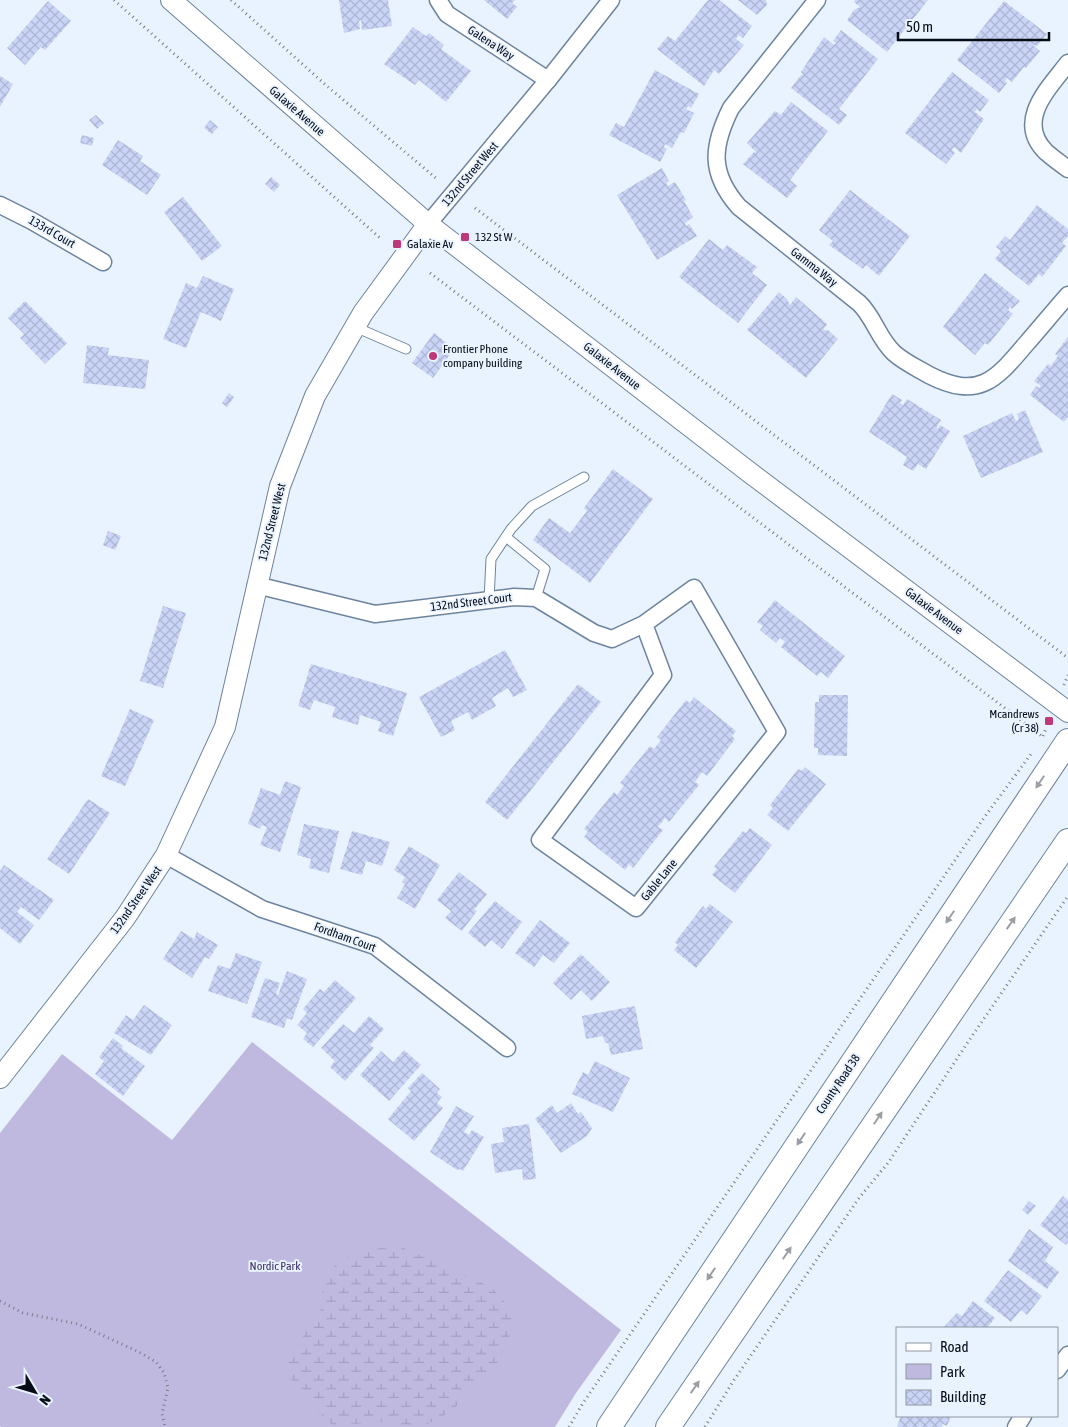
<svg xmlns="http://www.w3.org/2000/svg" width="1068" height="1427" viewBox="0 0 1068 1427" font-family="'Asap Condensed',sans-serif">
	<defs>
		<pattern id="wetland-marsh" width="20" height="14" patternUnits="userSpaceOnUse" patternTransform="scale(1.25)"><rect width="20" height="14" fill="#c0b9df"/><path d="M1 5h8M5 5V1M11 12h8M15 12V8" fill="none" stroke="#a49ebf"/></pattern>
		<pattern id="building-cross-hatch" width="8" height="8" patternUnits="userSpaceOnUse" patternTransform="scale(1.25)"><rect width="8" height="8" fill="#cad4f6"/><path d="M0 0l8 8M0 8l8-8" fill="none" stroke="#acb5d2"/></pattern>
	</defs>
	<rect width="100%" height="100%" fill="#e9f3ff"/>
	<path fill="#c0b9df" d="M252,1042L621,1330L576,1393L555,1427H1L0,1426V1133L62,1054L172,1140Z"/>
	<path fill="url(#wetland-marsh)" d="M397,1245L491,1287L515,1313L508,1341L495,1368L467,1394L452,1411L422,1427H393L386,1422L333,1425L322,1416L312,1397L288,1377L282,1358L297,1347L307,1330L319,1318L323,1290L336,1263L360,1252Z"/>
	<g fill="url(#building-cross-hatch)">
		<path d="M339,0H388L392,26L362,30L361,20L359,21L360,29L344,33Z"/>
		<path d="M484,0H515L512,3L517,7L507,19Z"/>
		<path d="M708,0H719L752,26L743,38L738,35L736,39L744,45L719,74L714,70L704,86L657,49L668,36L675,41Z"/>
		<path d="M738,0H766L767,5L757,15Z"/>
		<path d="M855,0H928L887,52L847,20L854,10L860,7L854,2Z"/>
		<path d="M48,1L71,21L45,50L41,47L25,65L7,48Z"/>
		<path d="M1004,1L1047,34L1037,46L1032,44L1040,51L1026,68L1024,67L1012,82L1007,78L1005,81L1007,83L999,93L957,60Z"/>
		<path d="M413,27L426,36L429,33L444,45L441,49L471,71L446,102L419,80L415,85L384,64Z"/>
		<path d="M841,30L878,59L839,109L847,115L839,125L791,88L801,75H803L801,72L824,37L834,45L836,43L833,41Z"/>
		<path d="M655,70L699,94L691,108L688,106L686,109L694,113L684,133L681,132L672,148L665,144L664,147L667,149L660,162L609,135L616,123L624,127Z"/>
		<path d="M952,72L989,100L980,112L977,109L975,112L984,119L961,153L954,147L952,150L955,153L946,164L905,133Z"/>
		<path d="M0,76L13,84L0,107Z"/>
		<path d="M791,102L828,131L790,180L797,186L787,198L743,164L754,152L757,153L747,143L775,111L781,115Z"/>
		<path d="M96,115L104,123L97,129L89,120Z"/>
		<path d="M210,120L218,127L212,134L204,128Z"/>
		<path d="M82,135L94,138L92,146L80,143Z"/>
		<path d="M118,140L143,156L140,161L161,175L147,195L102,165Z"/>
		<path d="M662,168L669,181L666,183L668,186L675,182L686,200L684,201L693,217L685,223L686,226L689,224L697,236L657,260L617,195Z"/>
		<path d="M271,177L280,185L274,192L265,184Z"/>
		<path d="M850,190L910,236L879,276L866,265L863,269L829,245L833,241L819,230Z"/>
		<path d="M183,197L222,246L202,261L164,212Z"/>
		<path d="M1037,205L1068,229V236L1062,243L1066,246L1042,277L1039,274L1029,286L995,259L1001,251L996,247L1005,236L1010,240Z"/>
		<path d="M709,239L723,250L727,245L757,267L752,273L767,285L738,323L679,277Z"/>
		<path d="M985,273L1020,301L1012,309L1010,307L1008,310L1013,314L988,345L985,343L975,355L943,327Z"/>
		<path d="M203,276L234,289L221,321L201,312L186,348L163,339L186,283L197,288Z"/>
		<path d="M779,292L787,299L790,305L796,297L827,324L823,330H828L838,339L806,378L747,330Z"/>
		<path d="M25,301L67,343L45,364L20,338L24,334L8,318Z"/>
		<path d="M434,333L454,349L433,378L412,363Z"/>
		<path d="M1068,337V417L1064,422L1030,395L1036,386L1039,388L1041,386L1034,381L1048,364L1051,366L1058,356L1055,354Z"/>
		<path d="M87,345L109,348L108,355L149,360L145,389L83,383Z"/>
		<path d="M229,393L234,397L227,407L222,403Z"/>
		<path d="M892,394L902,400L900,403L903,405L907,399L941,420L936,428L938,429L940,425L950,431L926,469L918,464L913,471L903,465L907,457L869,432Z"/>
		<path d="M1025,410L1043,452L981,478L963,436L1012,413L1016,421L1019,419L1017,414Z"/>
		<path d="M613,469L653,499L590,583L533,540L549,518L570,533L587,511L584,508Z"/>
		<path d="M108,531L121,536L115,550L103,545Z"/>
		<path d="M775,600L845,656L828,678L821,672L817,676L781,647L785,642L780,638L776,643L760,630L763,626L757,622Z"/>
		<path d="M163,606L186,613L163,688L140,681Z"/>
		<path d="M505,650L527,690L513,697L508,688L492,698L496,706L472,720L468,712L451,721L455,730L441,737L419,697Z"/>
		<path d="M311,664L407,693L393,736L378,731L381,722L360,715L358,725L332,717L335,707L314,700L310,710L298,706Z"/>
		<path d="M578,684L601,702L507,820L485,802Z"/>
		<path d="M819,695H848L847,756L818,755V748H814L815,702H819Z"/>
		<path d="M694,697L736,731L732,736L735,739L707,776L702,772L695,782L699,785L669,822L665,818L658,827L663,830L633,868L629,864L625,870L584,837L588,832L584,829L614,792L617,795L624,786L620,783L650,746L654,749L661,740L657,737L686,700L690,703Z"/>
		<path d="M130,709L154,720L125,786L101,776Z"/>
		<path d="M805,767L826,784L788,831L767,815L773,808L770,805L798,769L802,771Z"/>
		<path d="M285,781L301,787L280,852L260,845L267,827L262,825L260,829L248,824L261,788L280,795Z"/>
		<path d="M88,799L110,813L69,874L47,859Z"/>
		<path d="M304,824L339,831L329,873L309,868L311,859L297,855Z"/>
		<path d="M750,828L772,845L735,893L712,875L717,869L714,867L743,831L746,833Z"/>
		<path d="M352,831L390,842L382,866L366,861L362,875L340,869Z"/>
		<path d="M409,846L440,865L415,909L397,898L405,884L402,882L405,877L394,870Z"/>
		<path d="M4,865L54,900L39,920L21,907L17,912L34,925L20,944L0,928V871Z"/>
		<path d="M459,872L487,894L474,910L477,911L462,931L445,918L451,911L437,900Z"/>
		<path d="M495,901L522,922L502,949L491,940L485,947L468,933Z"/>
		<path d="M710,904L733,922L696,968L674,950L678,945L675,942L703,906L706,909Z"/>
		<path d="M540,920L570,943L554,963L543,955L534,967L515,953Z"/>
		<path d="M181,931L194,939L197,932L218,945L209,959L205,957L192,978L163,959Z"/>
		<path d="M236,953L262,962L247,1004L208,991L218,965L230,969Z"/>
		<path d="M581,954L610,982L592,1001L581,990L571,1000L553,983Z"/>
		<path d="M287,971L307,979L292,1020L287,1018L284,1028L251,1017L265,978L280,983L276,994L278,995Z"/>
		<path d="M335,980L356,998L313,1047L303,1039L307,1033L297,1025L307,1013L303,1009L320,989L324,992Z"/>
		<path d="M144,1005L172,1025L151,1055L114,1033L126,1015L133,1020Z"/>
		<path d="M635,1006L643,1049L611,1055L608,1043H605L603,1036L586,1039L582,1016Z"/>
		<path d="M369,1016L384,1029L370,1045L374,1048L345,1081L330,1067L335,1061L321,1048L343,1024L354,1033Z"/>
		<path d="M113,1038L123,1046L121,1048L145,1066L123,1096L95,1074L104,1061L99,1057Z"/>
		<path d="M404,1050L421,1065L389,1101L360,1075L381,1051L393,1062Z"/>
		<path d="M595,1061L630,1078L613,1112L572,1094L583,1072L588,1075Z"/>
		<path d="M422,1073L440,1089L437,1093L442,1097L437,1103L443,1108L414,1141L388,1119L411,1091L408,1088Z"/>
		<path d="M571,1103L578,1114L581,1112L592,1128L587,1136L561,1153L535,1119L552,1105L557,1113Z"/>
		<path d="M456,1106L474,1116L464,1132L469,1135L472,1130L484,1137L463,1171L460,1169L457,1170L430,1152Z"/>
		<path d="M529,1124L536,1179L523,1180L522,1169L495,1173L491,1144L504,1142L502,1128Z"/>
		<path d="M1063,1196L1068,1200V1242L1066,1245L1040,1225Z"/>
		<path d="M1029,1201L1036,1206L1028,1215L1022,1210Z"/>
		<path d="M1029,1229L1053,1247L1045,1261L1059,1272L1047,1289L1008,1261Z"/>
		<path d="M1008,1270L1042,1296L1027,1315L1021,1310L1011,1322L984,1301Z"/>
		<path d="M973,1301L995,1318L987,1328H943L957,1313L962,1316Z"/>
		<path d="M901,1416H951L947,1426L943,1424L942,1427H898L897,1426Z"/>
	</g>
	<g fill="none" stroke-linecap="round" stroke-linejoin="round">
		<g stroke="#6d849f" stroke-width="11">
			<g id="service">
				<path d="M355,327L406,349"/>
				<path d="M506,537L545,569L536,598"/>
				<path d="M489,600L491,559L511,529L532,506L584,477"/>
			</g>
		</g>
		<g stroke="#6d849f" stroke-width="19">
			<g id="minor">
				<path d="M438,0L447,14L548,80"/>
				<path d="M817,0L731,108C712,146 709,173 739,207L859,303C874,317 878,338 894,353C904,362 917,368 929,375C978,400 995,381 1026,344C1040,328 1054,311 1068,295"/>
				<path d="M1068,63C1048,89 1015,121 1046,152C1053,158 1061,164 1068,169"/>
				<path d="M0,205L32,221L103,262"/>
				<path d="M428,224L548,80L611,0"/>
				<path d="M256,585L375,614L514,597L536,598L594,633L612,639L644,624L694,588L777,732L636,908L540,840L663,675L644,624"/>
				<path d="M166,855L262,909L375,946L507,1048"/>
				<path d="M1057,1370L1068,1355"/>
				<path d="M1016,1427L1023,1416"/>
			</g>
		</g>
		<g stroke="#6d849f" stroke-width="22">
			<g id="tertiary">
				<path d="M171,0L428,224L749,472L1068,712"/>
				<path d="M0,1078L125,918L166,855L225,727L280,486L315,396L363,313L428,224"/>
			</g>
		</g>
		<g stroke="#6d849f" stroke-width="26">
			<g id="secondary">
				<path d="M609,1427L1068,741"/>
				<path d="M668,1427C802,1232 933,1036 1068,841"/>
			</g>
		</g>
		<g stroke="#757e89" stroke-width="3" stroke-dasharray="1 4" stroke-linecap="butt">
			<path d="M114,0L380,238"/>
			<path d="M231,0L328,87L437,179"/>
			<path d="M475,208L1068,658"/>
			<path d="M430,273L1043,737"/>
			<path d="M1064,685L1068,675"/>
			<path d="M1043,736L1049,721"/>
			<path d="M0,1301L23,1313L78,1324L139,1352L156,1362L164,1373L168,1388L162,1414L165,1427"/>
			<path d="M569,1427L583,1403L986,815L1031,754"/>
			<path d="M705,1427L734,1380L859,1198L888,1163L968,1042L1068,896"/>
		</g>
		<use href="#service" stroke="#fff" stroke-width="9"/>
		<use href="#minor" stroke="#fff" stroke-width="16"/>
		<use href="#tertiary" stroke="#fff" stroke-width="20"/>
		<use href="#secondary" stroke="#fff" stroke-width="24"/>
	</g>
	<defs><path id="oneway-solid" d="M-6-.8H1V-3.2L6.5 0L1 3.2V.8H-6Z" transform="scale(1.25)"/></defs>
	<g fill="#9b9ea2">
		<use href="#oneway-solid" transform="translate(1040 782) rotate(124)"/>
		<use href="#oneway-solid" transform="translate(950 917) rotate(124)"/>
		<use href="#oneway-solid" transform="translate(1011 923) rotate(-55)"/>
		<use href="#oneway-solid" transform="translate(878 1118) rotate(-56)"/>
		<use href="#oneway-solid" transform="translate(801 1139) rotate(124)"/>
		<use href="#oneway-solid" transform="translate(787 1253) rotate(-56)"/>
		<use href="#oneway-solid" transform="translate(711 1274) rotate(124)"/>
		<use href="#oneway-solid" transform="translate(695 1387) rotate(-55)"/>
	</g>
	<g fill="#bd3779" stroke="#e9f3ff" stroke-width="2">
		<rect x="460" y="232" width="10" height="10" rx="2.5"/>
		<rect x="392" y="239" width="10" height="10" rx="2.5"/>
		<circle cx="433" cy="356" r="5"/>
		<rect x="1044" y="716" width="10" height="10" rx="2.5"/>
	</g>
	<g text-anchor="middle" dominant-baseline="central" stroke-width="4" stroke-linejoin="round" paint-order="stroke">
		<g font-size="12" fill="#050c16" stroke="#e9f3ff">
			<text transform="translate(491 43) rotate(33)">Galena Way</text>
			<text transform="translate(297 111) rotate(41)">Galaxie Avenue</text>
			<text transform="translate(470 174) rotate(-50)">132nd Street West</text>
			<text transform="translate(52 232) rotate(30)">133rd Court</text>
			<text transform="translate(814 267) rotate(38)">Gamma Way</text>
			<text transform="translate(612 366) rotate(38)">Galaxie Avenue</text>
			<text transform="translate(272 522) rotate(-76)">132nd Street West</text>
			<text transform="translate(471 602) rotate(-7)">132nd Street Court</text>
			<text transform="translate(934 611) rotate(37)">Galaxie Avenue</text>
			<text transform="translate(659 880) rotate(-51)">Gable Lane</text>
			<text transform="translate(136 900) rotate(-55)">132nd Street West</text>
			<text transform="translate(345 937) rotate(20)">Fordham Court</text>
			<text transform="translate(838 1084) rotate(-56)">County Road 38</text>
		</g>
		<g font-size="12" fill="#050c16" stroke="#e9f3ff" text-anchor="start">
			<text x="475" y="237">132 St W</text>
			<text x="407" y="244">Galaxie Av</text>
			<text x="443" y="349">Frontier Phone<tspan x="443" dy="14">company building</tspan></text>
			<text x="1039" y="714" text-anchor="end">Mcandrews<tspan x="1039" dy="14">(Cr 38)</tspan></text>
		</g>
		<g font-size="12" fill="#3d2e66" stroke="#e9f3ff">
			<text x="275" y="1266">Nordic Park</text>
		</g>
	</g>
	<rect x="896" y="1327" width="162" height="90" fill="#e9f3ff" stroke="#8e97a2"/>
	<rect x="906" y="1343" width="25" height="8" fill="#ffffff" stroke="#8e97a2"/>
	<text x="940" y="1352" font-size="15" fill="#050c16">Road</text>
	<rect x="906" y="1364" width="25" height="15" fill="#c0b9df" stroke="#8e97a2"/>
	<text x="940" y="1377" font-size="15" fill="#050c16">Park</text>
	<rect x="906" y="1390" width="25" height="15" fill="url(#building-cross-hatch)" stroke="#8e97a2"/>
	<text x="940" y="1402" font-size="15" fill="#050c16">Building</text>
	<g transform="translate(35 1392) rotate(128)" stroke="#e9f3ff" stroke-width="4" paint-order="stroke">
	<path d="M0-4L9 19L0 12L-9 19Z" fill="#050c16"/>
	<text y="-8" font-size="14" font-weight="bold" text-anchor="middle" fill="#050c16">N</text>
	</g>
	<path d="M898 32v8h151v-8" fill="none" stroke="#050c16" stroke-width="2.5"/>
	<text x="906" y="32" font-size="15" fill="#050c16" stroke="#e9f3ff" stroke-width="4" paint-order="stroke">50 m</text>
</svg>
